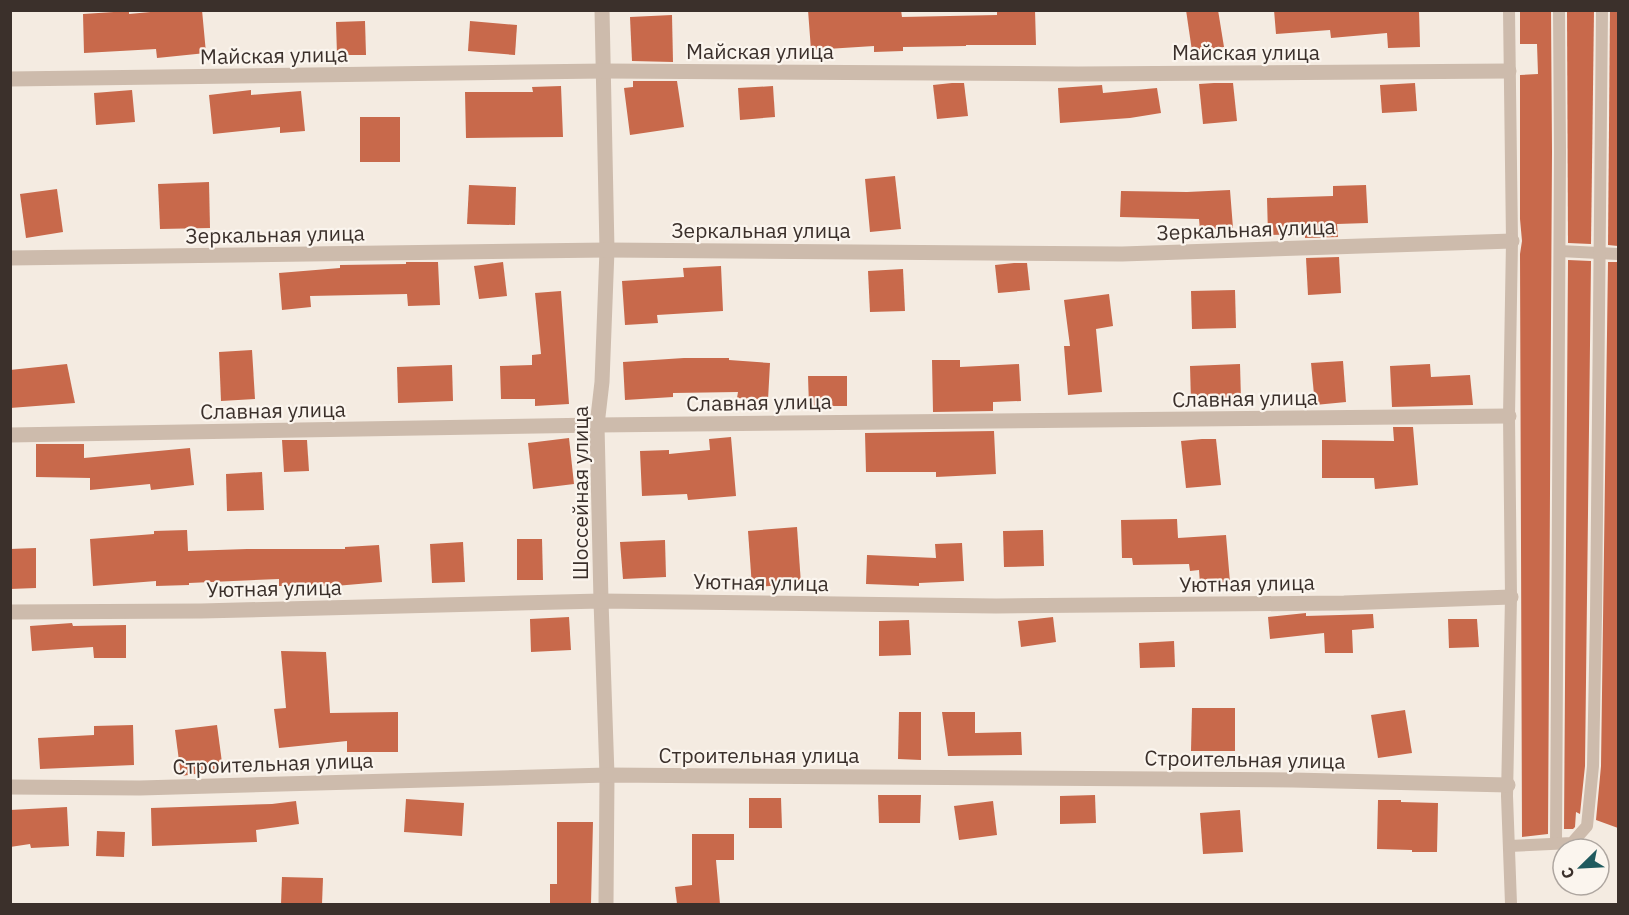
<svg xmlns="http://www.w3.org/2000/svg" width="1629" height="915" viewBox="0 0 1629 915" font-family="'IBM Plex Sans',sans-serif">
	<rect width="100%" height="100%" fill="#f4ebe1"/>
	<g fill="#c8694b">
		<path d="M172,10H202L206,53L157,58L156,49L84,53L83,14L129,11V14Z"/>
		<path d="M808,10H901L902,17L997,15V10H1035L1036,45H966V46L903,47V51L874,52V46L811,50Z"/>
		<path d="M1186,10H1218L1224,47L1192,51Z"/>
		<path d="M1274,10H1419L1420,47L1388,48L1387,33L1331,38L1330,30L1276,34Z"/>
		<path d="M1520,10H1551L1552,152L1548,834L1522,837L1520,254L1522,241L1520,219V75L1538,74L1537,44H1520Z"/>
		<path d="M1567,10H1594L1591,244L1568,243Z"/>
		<path d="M1610,10H1618V246L1608,245Z"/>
		<path d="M672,15L673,62L632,61L630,17Z"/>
		<path d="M365,21L366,55H337L336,22Z"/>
		<path d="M470,21L517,25L515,55L468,51Z"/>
		<path d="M633,81H677L684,127L630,135L624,88L633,87Z"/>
		<path d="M952,83H964L968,116L937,119L933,85Z"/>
		<path d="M1214,83H1233L1237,121L1203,124L1199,84Z"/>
		<path d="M1415,83L1417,111L1382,113L1380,85Z"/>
		<path d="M1102,85L1103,93L1157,88L1161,113L1130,118L1060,123L1058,88Z"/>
		<path d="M561,86L563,137L466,138L465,92H533L532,87Z"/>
		<path d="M773,86L775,117L740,120L738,88Z"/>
		<path d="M132,90L135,122L96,125L94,93Z"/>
		<path d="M251,90V95L301,91L305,131L280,133V127L213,134L209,95Z"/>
		<rect x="360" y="117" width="40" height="45"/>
		<path d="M895,176L901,229L870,232L865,179Z"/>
		<path d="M209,182L210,228L160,229L158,184Z"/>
		<path d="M469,185L516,187L515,225L467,224Z"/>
		<path d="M1366,185L1368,223L1337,224L1338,237L1305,238V234L1268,235L1267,198L1333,196V186Z"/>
		<path d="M57,189L63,232L26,238L20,194Z"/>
		<path d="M1230,190L1233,228L1200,230L1199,219L1120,217L1121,191L1187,192Z"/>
		<path d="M1339,257L1341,293L1308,295L1306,258Z"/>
		<path d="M1568,260L1591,261L1585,766L1580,814L1576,812L1575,827L1573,829H1564Z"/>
		<path d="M406,262H438L440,305L408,306L407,294L310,296L311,307L282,310L279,273L340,268V265L406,264Z"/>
		<path d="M503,262L507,296L479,299L474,266Z"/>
		<path d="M1608,262H1618V828L1596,820L1601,766Z"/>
		<path d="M1014,263H1027L1030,290L998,293L995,265Z"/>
		<path d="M721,266L723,311L657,315L658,323L625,325L622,281L684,277L683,268Z"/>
		<path d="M903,269L905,311L870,312L868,271Z"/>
		<path d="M1235,290L1236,328L1192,329L1191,291Z"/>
		<path d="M561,291L569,404L535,406V399H501L500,366L532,365V355L541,354L535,293Z"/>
		<path d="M1109,294L1113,326L1096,329L1102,392L1068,395L1064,346H1070L1064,300Z"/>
		<path d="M252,350L255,399L221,401L219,352Z"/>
		<path d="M684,358H729V360L770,363L768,400L737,398L738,392L673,393V397L625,400L623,362Z"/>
		<path d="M932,360H960V367L1019,364L1021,401L993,402V411L933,412Z"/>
		<path d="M1343,361L1346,402L1315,405L1311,363Z"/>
		<path d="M67,364L75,403L10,408V370Z"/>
		<path d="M1240,364L1241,400L1191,402L1190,366Z"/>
		<path d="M1430,364L1431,377L1470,375L1473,405L1392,407L1390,366Z"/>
		<path d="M452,365L453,401L398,403L397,367Z"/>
		<path d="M808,376H847V406H809Z"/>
		<path d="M1393,427H1413L1418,485L1375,489L1374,478H1322V440L1394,441Z"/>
		<path d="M994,431L996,474L936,477V472H866L865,433Z"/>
		<path d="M731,437L736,496L688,500L687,494L642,496L640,451L669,450V454L710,450L709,439Z"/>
		<path d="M569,438L574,484L533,489L528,443Z"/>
		<path d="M1202,439H1216L1221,485L1186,488L1181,441Z"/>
		<path d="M282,440H307L309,471L284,472Z"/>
		<path d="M36,444H84V458L190,448L194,485L151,490L150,484L90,490V478L36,477Z"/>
		<path d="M262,472L264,510L227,511L226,474Z"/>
		<path d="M1177,519L1178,538L1226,535L1230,582L1200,584L1199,570L1190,571L1189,564L1133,565L1132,558H1122L1121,520Z"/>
		<path d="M797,527L801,584L752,587L748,531Z"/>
		<path d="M187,530L188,551L247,549H345V547L379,545L382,582L335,586H279V579L189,583V585L156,586V581L93,586L90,539L154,534V531Z"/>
		<path d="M1043,530L1044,566L1004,567L1003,531Z"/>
		<path d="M517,539H542L543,580H517Z"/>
		<path d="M665,540L666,577L623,579L620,542Z"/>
		<path d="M463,542L465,582L432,583L430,544Z"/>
		<path d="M962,543L964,581L919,583V586L866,584L867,555L936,558L935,544Z"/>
		<path d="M36,548V588L10,589V549Z"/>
		<path d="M1306,613V616L1373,614L1374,628L1352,630L1353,653H1325L1324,633L1270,639L1268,617Z"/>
		<path d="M569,617L571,650L531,652L530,619Z"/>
		<path d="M1053,617L1056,642L1021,647L1018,621Z"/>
		<path d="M1448,619H1477L1479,647L1449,648Z"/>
		<path d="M909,620L911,655L879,656V621Z"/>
		<path d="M72,623L73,626L126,625V658H94L93,647L32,651L30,626Z"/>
		<path d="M1174,641L1175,667L1140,668L1139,643Z"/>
		<path d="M281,651L326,652L330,713L398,712V752H347V741L279,748L274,709L286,708Z"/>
		<path d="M1192,708H1235V751H1191Z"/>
		<path d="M1405,710L1412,753L1378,758L1371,715Z"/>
		<path d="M899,712H921V760L898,759Z"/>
		<path d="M942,712H975V733L1021,732L1022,755L948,756Z"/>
		<path d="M133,725L134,765L40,769L38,738L94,735V726Z"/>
		<path d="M217,725L223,770L181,776L175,730Z"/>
		<path d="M878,795H921L920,823H879Z"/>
		<path d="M1095,795L1096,823L1060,824V796Z"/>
		<path d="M749,798H781L782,828H749Z"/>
		<path d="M406,799L464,803L462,836L404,832Z"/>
		<path d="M1378,800H1401V802L1438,803L1437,852H1412V850L1377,849Z"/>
		<path d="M296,801L299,824L256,830L257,842L152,846L151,808L272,804Z"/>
		<path d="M993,801L997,835L959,840L954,806Z"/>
		<path d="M67,807L69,846L31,848L30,844L10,847V810Z"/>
		<path d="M1240,810L1243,852L1203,854L1200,813Z"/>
		<path d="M557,822H593L591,904H550V884H557Z"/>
		<path d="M97,831L125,832L124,857L96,856Z"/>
		<path d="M692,834H734V860H716L720,904H677L675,887L692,885Z"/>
		<path d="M282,877L323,878L322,904H281Z"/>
	</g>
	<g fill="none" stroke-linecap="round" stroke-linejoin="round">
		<g stroke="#cdbbac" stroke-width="12">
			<path d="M1509,10L1512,241L1509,416L1511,597L1507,796L1511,904"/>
			<path d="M1560,251L1618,254"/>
			<path d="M1556,843L1560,152L1559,10"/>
			<path d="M1509,846L1572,843L1587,826L1593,766L1596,616L1602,10"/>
		</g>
		<g stroke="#cdbbac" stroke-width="15">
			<path d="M602,10L607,250L602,382L597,425L601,601L607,775L606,904"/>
			<path d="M10,79L604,71L1078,74L1509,71"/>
			<path d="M10,258L607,250L1122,254L1512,241"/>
			<path d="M10,435L597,425L1509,416"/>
			<path d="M10,612L201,611L601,601L996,606L1344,603L1511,597"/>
			<path d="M10,787L140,788L607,775L1293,780L1508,785"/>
		</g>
	</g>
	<g text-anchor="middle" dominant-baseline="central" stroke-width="4.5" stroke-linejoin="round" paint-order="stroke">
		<g font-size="21" fill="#3b302b" stroke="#fbf5ee">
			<text x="760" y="51">Майская улица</text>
			<text x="1246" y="52">Майская улица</text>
			<text transform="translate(274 55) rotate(-1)">Майская улица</text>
			<text transform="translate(1246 229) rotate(-2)">Зеркальная улица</text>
			<text x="761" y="230">Зеркальная улица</text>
			<text transform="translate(275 234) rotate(-1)">Зеркальная улица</text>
			<text transform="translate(1245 398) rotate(-1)">Славная улица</text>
			<text transform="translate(759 402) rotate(-1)">Славная улица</text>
			<text transform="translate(273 410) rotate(-1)">Славная улица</text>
			<text transform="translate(580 493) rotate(-90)">Шоссейная улица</text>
			<text transform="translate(761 582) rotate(1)">Уютная улица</text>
			<text transform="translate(1247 583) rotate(-1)">Уютная улица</text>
			<text transform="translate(274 588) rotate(-1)">Уютная улица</text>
			<text x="759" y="755">Строительная улица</text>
			<text transform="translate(1245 759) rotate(1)">Строительная улица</text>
			<text transform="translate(273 763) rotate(-2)">Строительная улица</text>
		</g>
	</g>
	<rect width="1629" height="915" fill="none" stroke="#3b302b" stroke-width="24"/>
	<g transform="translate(1581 867) rotate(246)"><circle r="28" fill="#fbf5ee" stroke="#aea6a0" stroke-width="1.5"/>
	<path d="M0-4.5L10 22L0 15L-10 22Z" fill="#1f5a5e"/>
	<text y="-9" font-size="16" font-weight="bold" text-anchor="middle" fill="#3b302b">С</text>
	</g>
</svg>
